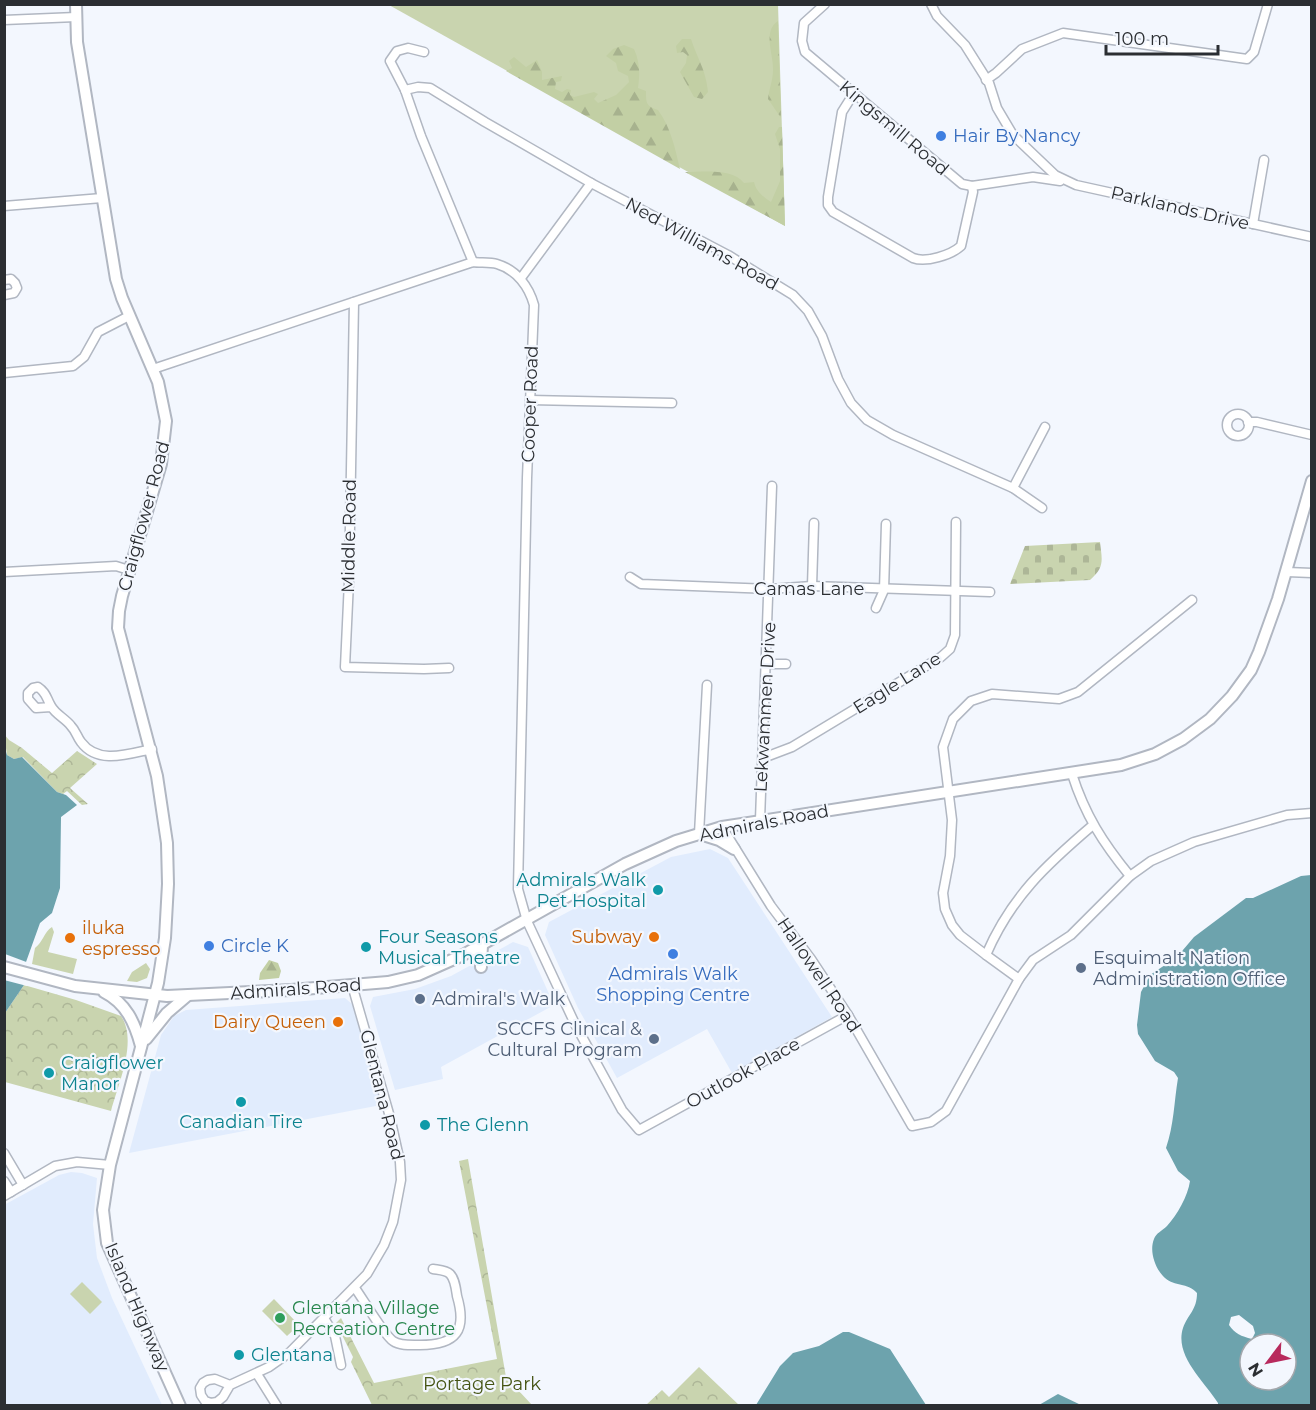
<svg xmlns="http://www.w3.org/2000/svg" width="1316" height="1410" viewBox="0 0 1316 1410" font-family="Montserrat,sans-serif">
	<defs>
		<pattern id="forest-firs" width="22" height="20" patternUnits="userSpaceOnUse" patternTransform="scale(1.5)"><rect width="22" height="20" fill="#c2cfa4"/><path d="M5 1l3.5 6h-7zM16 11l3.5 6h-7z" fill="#a7b28e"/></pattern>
		<pattern id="cemetery-stones" width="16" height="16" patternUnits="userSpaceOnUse" patternTransform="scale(1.5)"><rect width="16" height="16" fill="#c9d4af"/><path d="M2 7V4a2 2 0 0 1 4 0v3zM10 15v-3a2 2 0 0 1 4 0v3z" fill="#adb697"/></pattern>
		<pattern id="park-crowns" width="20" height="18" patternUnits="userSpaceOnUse" patternTransform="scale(1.5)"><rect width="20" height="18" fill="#c9d4af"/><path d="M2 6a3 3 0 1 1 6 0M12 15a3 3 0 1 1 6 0" fill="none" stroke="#adb697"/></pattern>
	</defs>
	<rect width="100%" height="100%" fill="#f3f7fe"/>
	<g fill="#e1ecfd">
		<path d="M710,849L728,858L832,1017L732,1073L707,1029L617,1078L578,1008L545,935L549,922L671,857Z"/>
		<path d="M513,942L528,947L554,1005L441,1067L443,1079L395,1090L370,1006L373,997L415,989L451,976Z"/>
		<path d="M345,998L352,1004L381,1105L129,1153L161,1035L174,1016L186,1010Z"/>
		<path d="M71,1172L82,1173L97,1178L93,1224L97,1258L112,1298L162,1405H5L4,1205L59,1175Z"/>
	</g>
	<g fill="#c9d4af">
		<path d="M389,5H778L785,226Z"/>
		<path d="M52,927L54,932L48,952L77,959L73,974L32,964L35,948C43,942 44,932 52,927Z"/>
		<path d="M146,963L150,969L147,978L137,982L127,981L132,972Z"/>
		<path d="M82,1282L102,1302L90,1314L70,1294Z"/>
		<path d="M274,1299L299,1325L287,1336L262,1311Z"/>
	</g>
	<g fill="url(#forest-firs)">
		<path d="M778,21L781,118L768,99C769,89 773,80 773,70C774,55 762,31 778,21Z"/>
		<path d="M682,39H691C698,60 706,70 708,92L702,99L694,97L680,72L686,63L687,55L683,52L677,53L676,46Z"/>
		<path d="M624,45L634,49C640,62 640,74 638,88L646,91C646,103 646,106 658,110C671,128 675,148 680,169L506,71L512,68L509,61L514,57L526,67L537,60L542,72V80L562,76L561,81L556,82L555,89L562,92L567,89L571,90L570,95L574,97L594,92L598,94L594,99L598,103L616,95L629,82L628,76L618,71L616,63L606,56L613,49Z"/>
		<path d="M779,127H782L785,226L685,172C702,172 733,168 744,183L754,182C756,191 763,197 771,202L780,181V149L775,134Z"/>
		<path d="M269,960L278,963L281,971L279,978L259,980L260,973Z"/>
	</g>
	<path fill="url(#cemetery-stones)" d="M1100,542C1102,560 1105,567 1090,580L1010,584L1025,546Z"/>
	<g fill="url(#park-crowns)">
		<path d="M4,734L9,740L22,748L52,773L77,751L97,764L70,788L88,804L82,805L67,791L63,794L57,792L23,757L14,759L7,755Z"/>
		<path d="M24,985L76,1000L121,1016C138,1041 118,1084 111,1111L5,1082V1013Z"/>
		<path d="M468,1159L506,1377L532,1405H372L351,1362L353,1357L336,1323L341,1318L374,1383L497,1359L459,1161Z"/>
		<path d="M699,1367L739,1405H646L662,1390L669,1397Z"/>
	</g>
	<g fill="#6da3ad" fill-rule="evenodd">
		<path d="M4,745L7,755L14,759L22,757L57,792L66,795L77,805L61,817L60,888L52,913L40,923L26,962L24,985L5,1013Z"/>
		<path d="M1311,875V1405H1218V1403C1205,1382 1174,1356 1183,1328C1188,1314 1197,1310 1197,1293C1187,1282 1175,1287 1165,1278C1155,1269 1149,1251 1154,1239C1156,1233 1162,1231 1167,1226C1177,1215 1188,1196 1190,1181L1178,1171L1166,1148C1174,1125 1174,1102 1178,1078L1174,1072L1155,1061L1138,1034L1137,1025L1141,992L1150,975L1177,957L1194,937L1246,898H1253L1301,876ZM1239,1315L1253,1326L1255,1333L1252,1339C1241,1336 1235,1334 1229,1325L1231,1317ZM1250,1344H1286V1380H1250Z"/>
		<path d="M843,1332H849L890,1349L926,1405H756L780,1366L793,1353L819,1346Z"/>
		<path d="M1058,1394L1081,1405H1039Z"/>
	</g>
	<path fill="#f3f7fe" d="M5,954L29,963L27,986L4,980Z"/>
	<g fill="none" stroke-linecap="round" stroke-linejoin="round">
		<g stroke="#b1b7c2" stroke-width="11">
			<g id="minor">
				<path d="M825,4L804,23L802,41L805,52L962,184L972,186L1033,177L1060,181"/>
				<path d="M931,4L937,16L965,45L989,83L997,108L1013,135L1055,175L1076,185L1312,237"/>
				<path d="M4,20L76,17"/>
				<path d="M424,52L408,48L397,51L390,61L405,90L421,136L473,262"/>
				<path d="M986,80L996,73L1022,49L1063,33L1247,59L1254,52L1268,4"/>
				<path d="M405,90L418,87L430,88L485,122L591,183L728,255L793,295L808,311L822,336L838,379L851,403L867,420L893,435L1013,488L1042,508"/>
				<path d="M854,93L842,112L828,197V205L833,212L913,258C926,263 951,255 961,246L973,192L972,186"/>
				<path d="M4,206L102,198"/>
				<path d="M1253,224L1264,160"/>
				<path d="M521,278L591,183"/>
				<path d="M4,280L11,279L15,283L17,288L14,293L4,295"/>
				<path d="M354,302L349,581L345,667L424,669L449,668"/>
				<path d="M153,369L473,262C480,263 490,262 497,264C517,270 529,287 534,305L527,478L518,889L527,921L575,1024L622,1110L639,1130L848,1015"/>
				<path d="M4,373L73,366L84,357L98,332L129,316"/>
				<path d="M530,400L672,403"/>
				<circle cx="1238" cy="425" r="11"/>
				<path d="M1248,422H1257L1312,435"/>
				<path d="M1013,488L1045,427"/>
				<path d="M4,572L116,566L129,570"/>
				<path d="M1287,572L1312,573"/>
				<path d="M630,577L641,584L770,589L812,586L990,592"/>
				<path d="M812,586L814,523"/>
				<path d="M876,608L884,590L886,524"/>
				<path d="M767,664H786"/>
				<path d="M51,707L36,708L28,699V693L33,688L38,687C47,693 46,698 51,706C55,714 66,719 71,726C76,731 77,737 81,742C98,765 128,754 152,749"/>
				<path d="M763,758L792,747L941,657L950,649L955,635L956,522"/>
				<path d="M1072,774C1085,815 1103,843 1130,876"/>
				<path d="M760,820L772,486"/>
				<path d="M722,827L771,906L811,959L848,1015L912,1126L931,1122L946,1111L1019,979L1033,960L1071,935L1130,876L1151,861L1194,842L1287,815L1312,813"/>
				<path d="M699,834L707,685"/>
				<path d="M986,955L960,935L952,925L945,909L943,893L950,856L952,820L943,747L953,719L971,701L992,694L1059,699L1078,692L1192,600"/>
				<path d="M1019,979L986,955C1011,897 1046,865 1093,825"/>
				<path d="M4,1153L23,1185"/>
				<path d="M4,1181L11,1192"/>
				<path d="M4,1196L55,1166L77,1162L110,1165"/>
				<path d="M355,1288C363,1299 384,1335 393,1341C400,1346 412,1345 420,1345C457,1345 467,1330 457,1296C456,1289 455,1279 450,1274C446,1270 439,1270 433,1269"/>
				<path d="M324,1318L335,1336L341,1365"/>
				<path d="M257,1374L277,1406"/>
				<path d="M230,1385L215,1379L208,1380L203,1383L200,1388L201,1395L205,1401L211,1403L217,1402L223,1397L230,1385L269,1367L289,1353L367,1274L384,1245L393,1222L401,1180L400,1162L390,1117L352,985"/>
			</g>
		</g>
		<g stroke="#b1b7c2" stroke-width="14">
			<g id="major">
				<path d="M76,4L77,42L116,279L122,298L158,382L166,421L161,464L122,596L119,611L118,628L157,776L167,843L168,884L165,938L158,983L110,1165L103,1210L107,1243L180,1406"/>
				<path d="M700,834L719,840L734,849"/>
				<path d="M4,967L75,986L167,996L291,990L388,982L418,975L463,955L625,864L676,841L722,827L1121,765L1155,754L1183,739L1210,719L1232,696L1251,670L1259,652L1278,599L1312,481"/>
				<path d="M481,967L482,945"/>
				<path d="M104,992C126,1003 135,1023 141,1046"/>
				<path d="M146,1039L167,1013L187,996"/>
			</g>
		</g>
		<use href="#minor" stroke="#fff" stroke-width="8"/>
		<use href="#major" stroke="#fff" stroke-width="10"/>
	</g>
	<g fill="#3f7fe0" stroke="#f3f7fe" stroke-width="2">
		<circle cx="941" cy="136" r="6"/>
		<circle cx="209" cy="946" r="6"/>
		<circle cx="673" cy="954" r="6"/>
	</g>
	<g fill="#0f9aa8" stroke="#f3f7fe" stroke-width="2">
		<circle cx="658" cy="890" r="6"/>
		<circle cx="366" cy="947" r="6"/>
		<circle cx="49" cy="1073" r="6"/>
		<circle cx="241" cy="1102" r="6"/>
		<circle cx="425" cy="1125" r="6"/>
		<circle cx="239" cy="1355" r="6"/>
	</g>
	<g fill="#e8710a" stroke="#f3f7fe" stroke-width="2">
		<circle cx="654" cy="937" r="6"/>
		<circle cx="70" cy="938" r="6"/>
		<circle cx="338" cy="1022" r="6"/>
	</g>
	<g fill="#5c6f8a" stroke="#f3f7fe" stroke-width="2">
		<circle cx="1081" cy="968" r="6"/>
		<circle cx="420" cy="999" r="6"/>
		<circle cx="654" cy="1039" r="6"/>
	</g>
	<circle fill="#2e9e5b" stroke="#f3f7fe" stroke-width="2" cx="280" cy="1318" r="6"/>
	<g text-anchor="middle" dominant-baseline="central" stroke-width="4.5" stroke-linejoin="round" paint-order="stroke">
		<g font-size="18" fill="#2b2e32" stroke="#f3f7fe">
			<text transform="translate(894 128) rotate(40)">Kingsmill Road</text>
			<text transform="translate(1180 208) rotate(13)">Parklands Drive</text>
			<text transform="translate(702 244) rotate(29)">Ned Williams Road</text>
			<text transform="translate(530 404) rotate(-88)">Cooper Road</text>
			<text transform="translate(144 516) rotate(-75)">Craigflower Road</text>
			<text transform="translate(349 536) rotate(-89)">Middle Road</text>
			<text x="809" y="589">Camas Lane</text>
			<text transform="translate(897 683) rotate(-32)">Eagle Lane</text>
			<text transform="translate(765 707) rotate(-87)">Lekwammen Drive</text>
			<text transform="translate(764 823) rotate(-11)">Admirals Road</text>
			<text transform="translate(819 975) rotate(56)">Hallowell Road</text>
			<text transform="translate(296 989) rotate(-4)">Admirals Road</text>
			<text transform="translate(743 1073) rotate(-29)">Outlook Place</text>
			<text transform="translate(382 1095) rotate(76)">Glentana Road</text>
			<text transform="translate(137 1307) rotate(67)">Island Highway</text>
		</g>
		<g font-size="18" fill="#366cbe" stroke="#f3f7fe" text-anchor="start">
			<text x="953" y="136">Hair By Nancy</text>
			<text x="221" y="946">Circle K</text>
			<text x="673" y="974" text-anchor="middle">Admirals Walk<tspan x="673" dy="21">Shopping Centre</tspan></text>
		</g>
		<g font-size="18" fill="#0d838f" stroke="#f3f7fe" text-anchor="start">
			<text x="646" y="880" text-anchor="end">Admirals Walk<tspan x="646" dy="21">Pet Hospital</tspan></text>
			<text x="378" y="937">Four Seasons<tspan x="378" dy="21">Musical Theatre</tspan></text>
			<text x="61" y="1063">Craigflower<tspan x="61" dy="21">Manor</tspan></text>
			<text x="241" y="1122" text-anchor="middle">Canadian Tire</text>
			<text x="437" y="1125">The Glenn</text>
			<text x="251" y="1355">Glentana</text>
		</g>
		<g font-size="18" fill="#c56008" stroke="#f3f7fe" text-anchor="end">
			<text x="82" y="928" text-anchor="start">iluka<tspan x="82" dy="21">espresso</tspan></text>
			<text x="642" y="937">Subway</text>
			<text x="326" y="1022">Dairy Queen</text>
		</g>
		<g font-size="18" fill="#4e5e75" stroke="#f3f7fe" text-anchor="start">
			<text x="1093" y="958">Esquimalt Nation<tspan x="1093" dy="21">Administration Office</tspan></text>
			<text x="432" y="999">Admiral's Walk</text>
			<text x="642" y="1029" text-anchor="end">SCCFS Clinical &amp;<tspan x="642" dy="21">Cultural Program</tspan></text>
		</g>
		<g font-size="18" fill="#27864d" stroke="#f3f7fe" text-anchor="start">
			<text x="292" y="1308">Glentana Village<tspan x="292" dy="21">Recreation Centre</tspan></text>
		</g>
		<g font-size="18" fill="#455413" stroke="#f3f7fe">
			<text x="482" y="1384">Portage Park</text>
		</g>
	</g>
	<rect width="1316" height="1410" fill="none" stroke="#2b2e32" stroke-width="12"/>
	<g transform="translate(1268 1362) rotate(238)"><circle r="28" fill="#f3f7fe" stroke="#a3a7ac" stroke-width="1.5"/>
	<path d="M0-4.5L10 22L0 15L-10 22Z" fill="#b82a5d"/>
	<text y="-9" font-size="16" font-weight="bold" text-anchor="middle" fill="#2b2e32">N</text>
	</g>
	<path d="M1106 45v9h112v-9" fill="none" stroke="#2b2e32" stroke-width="3"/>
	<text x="1115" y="45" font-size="18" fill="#2b2e32" stroke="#f3f7fe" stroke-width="4.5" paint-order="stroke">100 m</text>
</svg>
